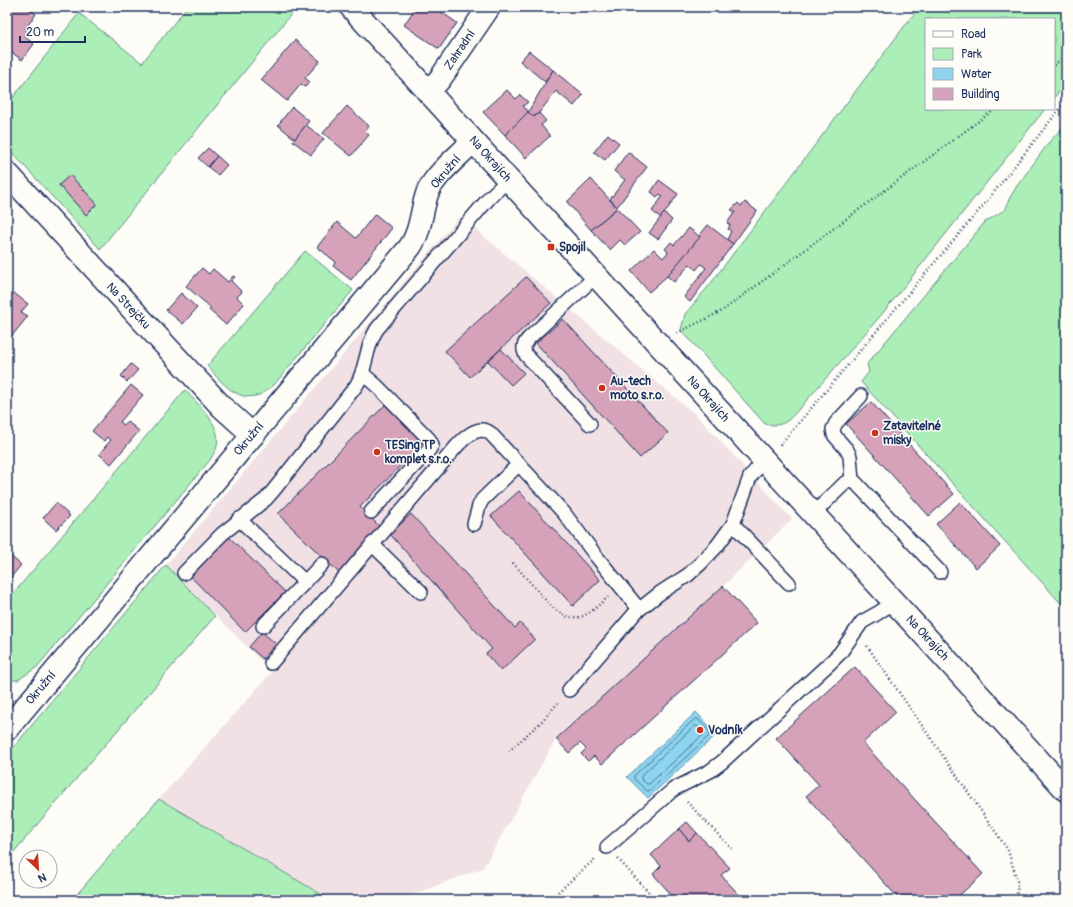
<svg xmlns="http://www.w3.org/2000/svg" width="1073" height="907" viewBox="0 0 1073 907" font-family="Pangolin,sans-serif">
	<rect width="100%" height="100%" fill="#fdfcf7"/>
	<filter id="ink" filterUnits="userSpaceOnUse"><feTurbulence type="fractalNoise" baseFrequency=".025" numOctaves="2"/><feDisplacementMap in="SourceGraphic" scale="8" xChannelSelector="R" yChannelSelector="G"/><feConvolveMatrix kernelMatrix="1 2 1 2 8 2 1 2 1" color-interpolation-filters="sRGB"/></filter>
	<g filter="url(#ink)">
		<path fill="#f1e1e5" d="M459,217L468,223L698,417L792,519L723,586L556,739L483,868L399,900H331L159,799L272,672L166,565Z"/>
		<g fill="#aceeb7" stroke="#648e8a">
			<path d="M187,7H297L100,249L7,147V105L79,13L142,63Z"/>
			<path d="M919,7H1066V83L1054,98V19H926V109H1045L883,313L799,409C787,422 784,427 765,424L681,330L685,314L708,287Z"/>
			<path d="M1066,124V609L861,382L869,372L867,364L985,222L1006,209L1009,199L1017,186L1050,141Z"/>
			<path d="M305,251L353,290L273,386C269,388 264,393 259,395C236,403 220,380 207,366Z"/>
			<path d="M185,390C198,405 222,424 217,446C216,451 212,456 210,460L37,667L18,680H7V601Z"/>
			<path d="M166,565L215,616L7,860V755Z"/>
			<path d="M159,799L331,900H72Z"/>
		</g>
		<path fill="#8dd4ee" stroke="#5f92b4" d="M696,712L717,734L648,798L627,777Z"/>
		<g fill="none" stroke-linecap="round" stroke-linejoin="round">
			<g stroke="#497198" stroke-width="1">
				<path d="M695,719H698L710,732V735L649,791H647L634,779V776Z"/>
				<path d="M695,726H697L703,732V735L649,784H647L641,779V776Z"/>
			</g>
		</g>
		<g fill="#d6a2ba" stroke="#1b2f5e">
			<path d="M7,7H30L29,9L36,14L25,29L29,32L25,37L34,44L22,60L7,49Z"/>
			<path d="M416,7H434L457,23L439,49L404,25Z"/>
			<path d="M295,40L320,61L305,78L310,82L305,87L301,84L287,101L261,80Z"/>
			<path d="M529,51L553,70L545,82L520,61Z"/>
			<path d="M553,70L583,95L574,106L556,91L539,113L533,117L528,112Z"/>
			<path d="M507,90L516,99L520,95L528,102L523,106L528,112L505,135L483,112Z"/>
			<path d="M347,106L369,126L365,132L369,135L351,156L323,133Z"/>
			<path d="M292,107L309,121L295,139L278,125Z"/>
			<path d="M528,112L534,117L539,113L546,121L541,125L550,136L526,158L505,135Z"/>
			<path d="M306,125L324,139L311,155L293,141Z"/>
			<path d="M608,134L619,143L605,160L594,152Z"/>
			<path d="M208,148L217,156L208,167L198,158Z"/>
			<path d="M628,152L647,167L617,207L610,199L625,180L614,171Z"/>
			<path d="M217,156L227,165L218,175L208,167Z"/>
			<path d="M70,175L97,204L86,215L59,185Z"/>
			<path d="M591,179L617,208L591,230L567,202Z"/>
			<path d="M659,180L678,194L661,218L652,211L663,196L660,194L657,197L651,192Z"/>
			<path d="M745,202L757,211L733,244L727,240L731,231L728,229L730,225L727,223L735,212L731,210L738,203L741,206Z"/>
			<path d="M617,208L640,232L625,245L620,240L610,250L591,230Z"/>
			<path d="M664,213L672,220L658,239L649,233Z"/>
			<path d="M375,214L392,228L351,280L333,266L336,262L317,247L337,222L356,238Z"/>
			<path d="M708,225L733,244L690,302L684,297L706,268L701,264L696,270L690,264L674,282L667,276Z"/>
			<path d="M689,228L700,237L667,276L649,292L631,271L654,249L663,258L668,252L665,249L671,242L674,245Z"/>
			<path d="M202,268L209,274L213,269L228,282L233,276L235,277L231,281L242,292L237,297L244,304L226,325L209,310L211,308L186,286Z"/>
			<path d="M526,277L551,303L470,377L445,351Z"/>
			<path d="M14,293L28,304L21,312L28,316L7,342V301Z"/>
			<path d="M181,293L197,308L183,324L166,310Z"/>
			<path d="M563,319L668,433L640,458L536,343Z"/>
			<path d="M501,349L524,373L511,385L488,361Z"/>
			<path d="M131,364L138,370L127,382L121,376Z"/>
			<path d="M131,385L143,395L120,422L124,425L127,421L139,431L111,464L99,454L111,440L107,437L104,441L92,431Z"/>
			<path d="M871,402L954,494L929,516L846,424Z"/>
			<path d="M385,405L423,443L360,507L379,526L339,573L278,514Z"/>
			<path d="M519,491L600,580L573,606L491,516Z"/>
			<path d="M960,502L1000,546L976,568L936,524Z"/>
			<path d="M56,503L70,516L56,530L43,518Z"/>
			<path d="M411,514L515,628L520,623L535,639L501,671L486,654L492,649L390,534Z"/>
			<path d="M228,536L285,592L245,632L189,575Z"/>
			<path d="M7,553L21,565L7,582Z"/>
			<path d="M723,586L757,623L602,764L594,756L588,761L581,754L586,749L580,743L569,753L556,739Z"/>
			<path d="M262,632L276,644L263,659L249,647Z"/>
			<path d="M855,667L896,712L863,743L983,874L954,900H900L806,796L819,785L776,738Z"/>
			<path d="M687,822L697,833L689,841L679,829Z"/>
			<path d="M679,829L689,841L697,833L730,868L721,875L744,900H676L653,874L661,866L651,855Z"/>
		</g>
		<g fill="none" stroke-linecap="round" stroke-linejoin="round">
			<g stroke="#1b2f5e" stroke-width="16">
				<g id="service">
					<path d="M363,374L377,386L429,439L432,445L429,450L371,512"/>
					<path d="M590,424L526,355C522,348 524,343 529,338L596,276"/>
					<path d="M852,481L850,456L847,450L834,435L833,429L836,423L861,396"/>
					<path d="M813,514L845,483L852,481L855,482L940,572"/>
					<path d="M239,519L305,582"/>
					<path d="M474,524L479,506L482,500L519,464"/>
					<path d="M733,524L789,583"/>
					<path d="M372,544L421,592"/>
					<path d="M184,573L222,534L266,499L273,491L356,386C367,369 365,347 377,329L490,197L508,180"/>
					<path d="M263,626L322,564"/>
					<path d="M271,663L456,447C464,438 478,424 490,433L564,513L596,556L639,609"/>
					<path d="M569,690L636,612L660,593L688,575L701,563L717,546L733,524L750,477L764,460"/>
					<path d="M607,847L674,789L710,771L722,762L831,662L840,653L862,622L878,613L894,602"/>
				</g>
			</g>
			<g stroke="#1b2f5e" stroke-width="25">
				<g id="minor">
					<path d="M428,92L440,79L489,7"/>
					<path d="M7,173L222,407L253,435"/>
					<path d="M7,729L410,247C421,231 421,212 427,194C434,175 459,156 473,141"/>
				</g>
			</g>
			<g stroke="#1b2f5e" stroke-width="25">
				<path id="tertiary" d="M351,7L764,460L1066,790"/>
			</g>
			<g stroke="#1b2f5e" stroke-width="2.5" stroke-dasharray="1 3" stroke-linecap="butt">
				<path d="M1054,65L1066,56"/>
				<path d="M677,333L722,311L995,109"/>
				<path d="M780,445L987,201L1066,101"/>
				<path d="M513,563L550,605C575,629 588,615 608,597"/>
				<path d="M867,646L1008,850L1018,884L1016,900"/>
				<path d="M509,751L542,721L558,703"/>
				<path d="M687,802L734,851"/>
				<path d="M618,859L656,900"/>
				<path d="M549,900L595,859"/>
			</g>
			<use href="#service" stroke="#fdfcf7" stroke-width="13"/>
			<use href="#minor" stroke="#fdfcf7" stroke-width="22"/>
			<use href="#tertiary" stroke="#fdfcf7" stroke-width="22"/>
		</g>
	</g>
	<g fill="#c8321e" stroke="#fdfcf7" stroke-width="1.5">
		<rect x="547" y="243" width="8" height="8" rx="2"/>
		<circle cx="602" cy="388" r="4"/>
		<circle cx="875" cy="433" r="4"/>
		<circle cx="377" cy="452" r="4"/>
		<circle cx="700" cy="730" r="4"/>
	</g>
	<g text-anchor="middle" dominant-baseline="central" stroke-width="3" stroke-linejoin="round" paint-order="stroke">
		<g font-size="12" fill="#1b2f5e" stroke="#fdfcf7">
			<text transform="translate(460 50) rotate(-56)">Zahradní</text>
			<text transform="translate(490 159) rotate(48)">Na Okrajích</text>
			<text transform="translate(446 172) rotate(-50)">Okružní</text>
			<text transform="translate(128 306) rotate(47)">Na Strejčku</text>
			<text transform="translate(708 399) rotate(48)">Na Okrajích</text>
			<text transform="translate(249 439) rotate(-50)">Okružní</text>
			<text transform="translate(927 638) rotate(47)">Na Okrajích</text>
			<text transform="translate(41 688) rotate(-50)">Okružní</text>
		</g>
		<g font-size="12" font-weight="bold" fill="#1b2f5e" stroke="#fdfcf7" text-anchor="start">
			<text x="559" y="247">Spojil</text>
			<text x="610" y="381">Au-tech<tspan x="610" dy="14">moto s.r.o.</tspan></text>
			<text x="883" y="426">Zatavitelné<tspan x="883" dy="14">misky</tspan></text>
			<text x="385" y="445">TESing TP<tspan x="385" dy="14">komplet s.r.o.</tspan></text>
			<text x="708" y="730">Vodník</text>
		</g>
	</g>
	<rect width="1073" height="907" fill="none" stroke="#fdfcf7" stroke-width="24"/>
	<rect x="12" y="12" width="1049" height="883" fill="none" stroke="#1b2f5e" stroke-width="1.5" filter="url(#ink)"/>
	<rect x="925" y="18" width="130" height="92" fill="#fdfcf7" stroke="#a3aaba"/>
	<rect x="933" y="31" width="20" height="6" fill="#fdfcf7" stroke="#a3aaba"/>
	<text x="961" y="38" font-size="12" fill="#1b2f5e">Road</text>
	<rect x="933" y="48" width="20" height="12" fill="#aceeb7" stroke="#a3aaba"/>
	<text x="961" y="58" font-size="12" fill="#1b2f5e">Park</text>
	<rect x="933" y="68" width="20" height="12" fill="#8dd4ee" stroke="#a3aaba"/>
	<text x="961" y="78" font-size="12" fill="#1b2f5e">Water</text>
	<rect x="933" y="88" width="20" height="12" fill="#d6a2ba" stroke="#a3aaba"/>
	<text x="961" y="98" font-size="12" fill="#1b2f5e">Building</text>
	<g transform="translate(38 869) rotate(155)"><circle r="19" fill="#fdfcf7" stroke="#a3aaba"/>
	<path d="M0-3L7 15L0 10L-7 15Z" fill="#c8321e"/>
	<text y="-6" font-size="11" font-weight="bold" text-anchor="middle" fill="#1b2f5e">N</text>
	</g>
	<path d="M20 36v6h65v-6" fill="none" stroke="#1b2f5e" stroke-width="2"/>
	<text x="26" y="36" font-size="12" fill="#1b2f5e" stroke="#fdfcf7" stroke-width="3" paint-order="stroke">20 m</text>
</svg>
